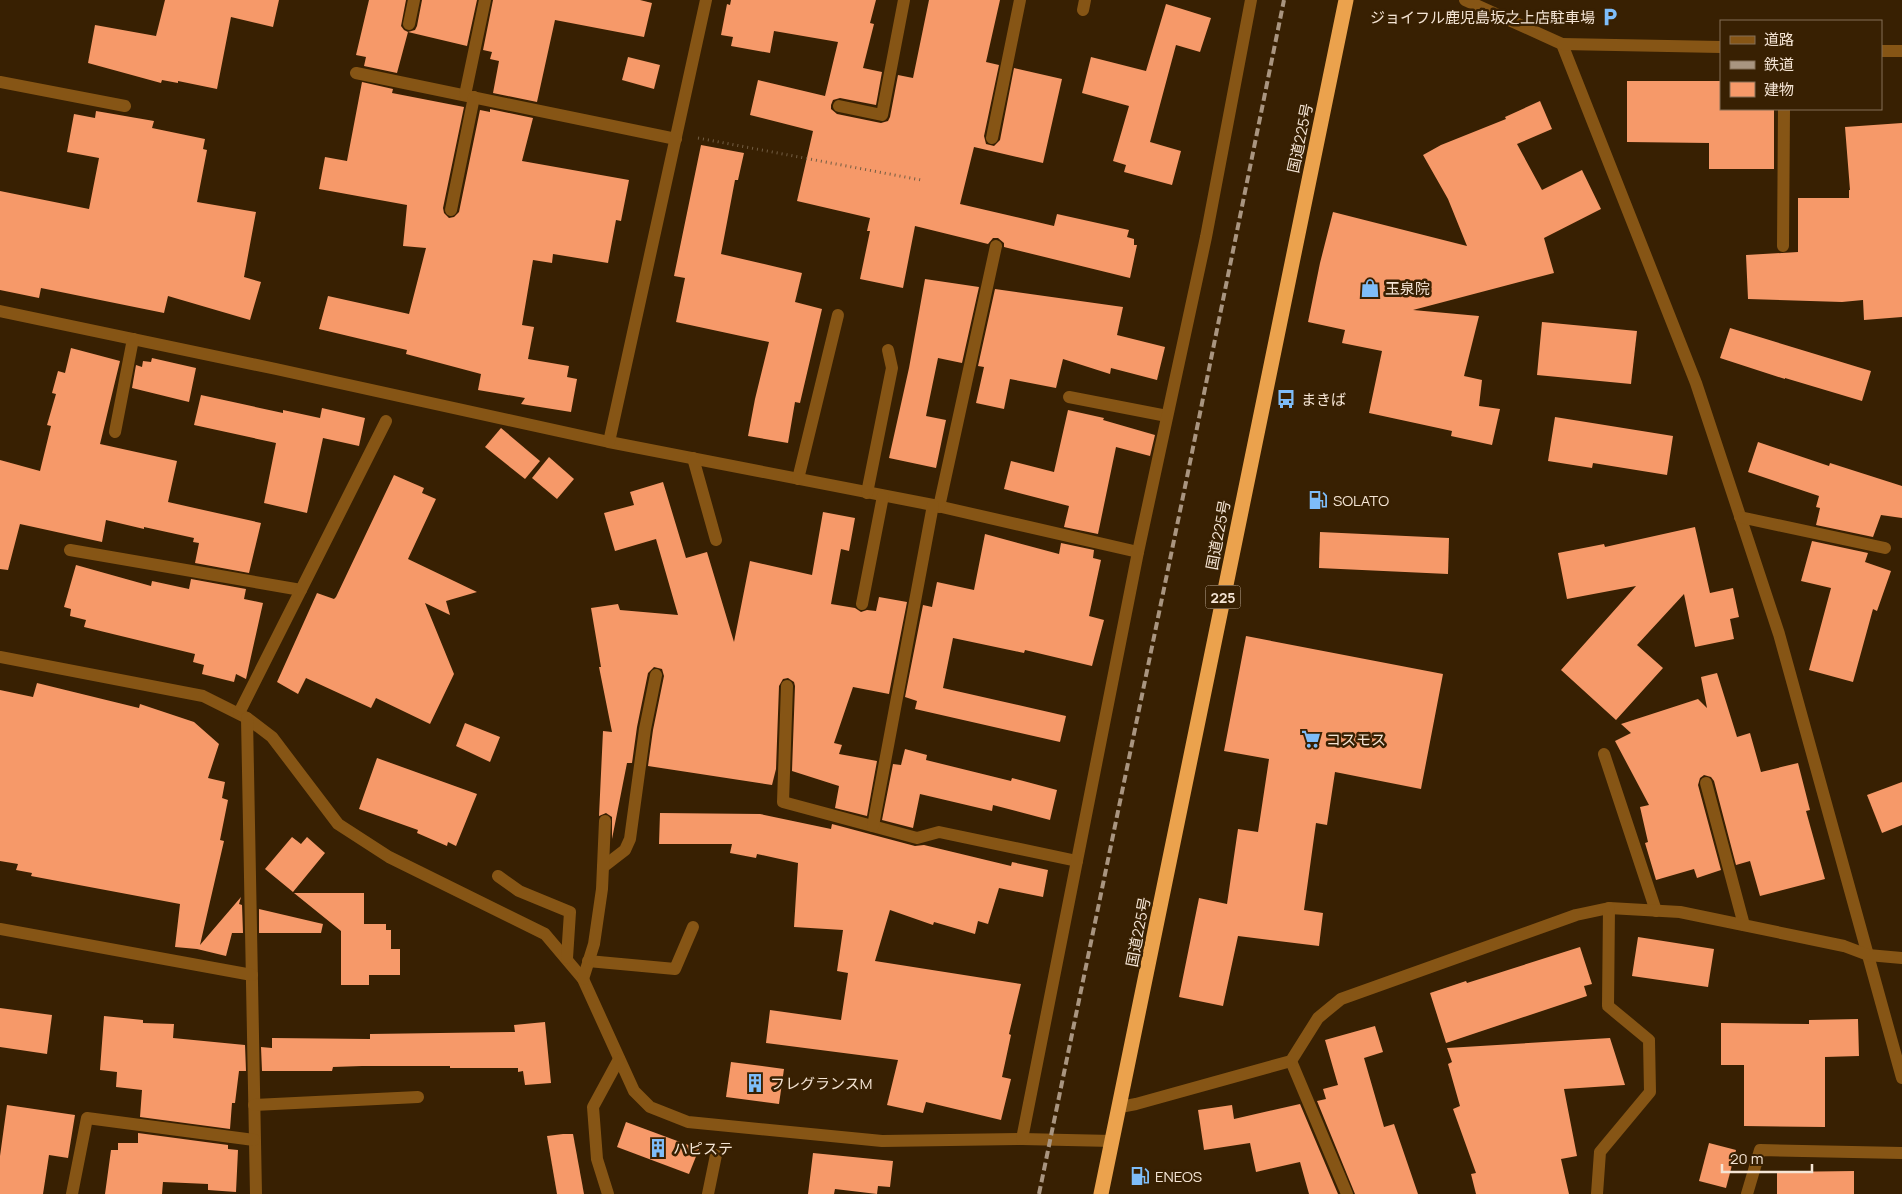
<svg xmlns="http://www.w3.org/2000/svg" width="1902" height="1194" viewBox="0 0 1902 1194" font-family="Manrope,'Noto Sans JP',sans-serif">
	<rect width="100%" height="100%" fill="#382002"/>
	<g fill="#f69969">
		<path d="M165,0H279L273,27L231,17L217,89L178,81V83L162,80L161,83L88,63L95,25L156,36Z"/>
		<path d="M369,0H406L401,26L404,30L408,32L397,73L364,66L366,57L356,55Z"/>
		<path d="M422,0H477L467,46L408,32L415,30L417,26Z"/>
		<path d="M493,0H640L652,3L644,37L555,20L537,102L493,93L499,61L490,59L492,52L483,50Z"/>
		<path d="M731,0H876L870,23L874,24L863,68L882,72L876,105L840,98L833,100L831,105V109L837,114L881,123L888,121L890,117L898,75L913,78L929,0H1000L986,62L999,65L984,136L986,144L994,146L1000,140L1014,68L1062,79L1043,163L974,147L960,204L1054,226L1057,214L1129,230L1127,237L1134,239V245H1137L1130,278L1004,247V243L998,238H993L988,244L915,226L903,288L860,279L870,231H867L870,218L797,201L813,131L750,115L758,80L825,96L838,42L774,31L770,53L731,46L733,37L721,35L727,4L730,5Z"/>
		<path d="M1166,4L1211,18L1200,52L1176,45L1150,142L1181,151L1172,185L1124,172L1126,165L1113,161L1129,106L1082,93L1091,57L1146,71Z"/>
		<path d="M628,57L660,65L654,89L622,80Z"/>
		<path d="M1627,81H1721V109H1774V169H1709V143L1627,142Z"/>
		<path d="M362,82L393,89L392,93L464,107L443,208L444,213L449,218L454,217L459,212L480,110L490,112V109L533,118L522,161L629,180L621,221L616,220L608,263L553,254L552,263L533,260L522,325L534,327L528,359L569,366L567,377L577,379L571,412L521,404L525,398L478,390L481,374L406,354L407,350L319,329L328,296L409,314L426,248L403,246L407,205L319,189L325,157L347,161Z"/>
		<path d="M1540,101L1552,129L1517,144L1542,190L1582,170L1601,209L1544,238L1554,273L1413,310L1479,316L1464,376L1482,380L1479,406L1500,409L1492,445L1451,436L1452,431L1369,413L1382,351L1342,343L1345,330L1308,322L1320,263L1333,212L1467,246L1448,199L1423,155L1441,145L1506,119L1505,117Z"/>
		<path d="M96,111L154,121L152,128L205,139L203,149L207,150L197,202L256,212L244,277L261,282L250,320L168,296L164,313L41,288L39,298L0,290V191L89,209L99,158L67,152L74,114L95,118Z"/>
		<path d="M1902,123V317L1864,320L1863,300L1842,302L1748,299L1746,255L1798,252V198H1849V190H1850L1845,127Z"/>
		<path d="M701,145L744,153L738,180H735L721,254L802,273L795,302L822,309L800,403L795,402L788,443L748,436L755,399L769,342L676,322L685,278L674,276Z"/>
		<path d="M925,279L979,287L962,363L938,358L926,416L946,420L936,468L889,458L909,368Z"/>
		<path d="M995,289L1123,307L1117,335L1165,347L1157,380L1111,368L1110,374L1063,359L1056,388L1010,379L1004,409L976,403L984,367L978,366Z"/>
		<path d="M1542,322L1637,331L1631,384L1537,375Z"/>
		<path d="M1730,328L1871,371L1862,401L1785,378V379L1720,358Z"/>
		<path d="M71,348L120,361L100,444L177,461L168,502L261,523L249,573L195,563L199,543L193,542L194,538L144,527V529L106,520L102,542L20,524L8,570L0,569V460L40,471L51,426L47,425L56,394L52,393L58,371L65,373Z"/>
		<path d="M152,358L196,368L189,402L132,388L136,365L142,367L143,361L151,362Z"/>
		<path d="M201,395L283,413V410L320,418L322,408L365,418L359,446L323,438L307,513L264,503L276,443L194,425Z"/>
		<path d="M1068,410L1104,418L1103,420L1155,435L1150,456L1116,447L1098,534L1064,527L1069,506L1004,489L1011,461L1054,472Z"/>
		<path d="M1555,417L1673,436L1667,475L1593,463L1592,468L1548,461Z"/>
		<path d="M501,428L540,461L525,479L485,447Z"/>
		<path d="M1758,442L1829,466L1830,463L1902,486V518L1881,515L1873,537L1816,525L1820,508L1816,507L1819,496L1748,472Z"/>
		<path d="M549,457L574,479L557,499L532,478Z"/>
		<path d="M394,475L424,488L422,493L436,499L408,559L477,592L446,601L450,615L425,603L454,674L430,724L376,698L371,708L306,678L298,694L277,682L317,593L334,599L336,597Z"/>
		<path d="M663,482L686,558L707,552L734,642L750,561L812,575L823,512L855,518L849,551L841,549L831,604L855,608L861,612L867,610L876,611L879,597L907,602L889,694L853,687L834,743L842,745L839,754L877,761L867,816L835,808L839,786L792,771L795,686L794,682L788,678L783,679L779,686L776,769L772,785L648,766L653,730L664,676L662,669L654,667L648,673L637,727L632,763H627L612,839V817L606,813L599,816L603,731L612,732L599,667H601L591,608L618,604L620,610L678,615L656,539L615,551L604,513L634,505L630,492Z"/>
		<path d="M1695,527L1710,593L1733,588L1739,617L1730,619L1734,639L1695,647L1684,594L1637,645L1663,668L1616,720L1561,670L1636,586L1567,599L1558,553L1604,544L1605,547Z"/>
		<path d="M1320,532L1449,538L1448,574L1319,568Z"/>
		<path d="M985,534L1059,554L1061,543L1094,550L1093,558L1101,560L1089,616L1104,620L1092,666L1025,650L1024,653L953,638L943,688L1066,716L1060,742L915,709L917,701L905,697L923,605L932,607L937,582L974,590Z"/>
		<path d="M1812,541L1868,553L1865,562L1891,571L1877,611L1873,609L1853,682L1809,670L1831,588L1801,581Z"/>
		<path d="M76,565L151,586L152,581L189,589L191,579L246,589L244,599L263,603L246,679L236,674L234,682L202,674L204,665L193,662L195,654L84,627L86,620L70,616L71,609L64,607Z"/>
		<path d="M1246,636L1443,674L1421,789L1335,772L1327,825L1316,823L1304,910L1323,913L1319,946L1238,936L1223,1006L1179,997L1199,898L1227,904L1238,829L1258,832L1269,759L1224,751Z"/>
		<path d="M1717,673L1737,737L1750,733L1761,772L1798,763L1810,810L1806,811L1825,879L1760,896L1750,861L1736,865L1714,781L1711,777L1704,775L1700,778L1698,785L1721,870L1697,878L1694,869L1656,880L1645,843L1648,842L1640,807L1649,805L1615,741L1631,733L1621,724L1698,699L1707,708L1701,677Z"/>
		<path d="M37,683L139,708L140,704L194,722L219,744L208,778L225,782L222,798L228,800L220,840L224,841L200,945L241,897L239,904L242,905L243,933H232L226,956L197,949L175,947L180,904L31,876L32,873L16,870L18,864L0,861V690L33,697Z"/>
		<path d="M465,723L500,737L490,762L456,746Z"/>
		<path d="M905,749L927,755L926,760L1011,781L1012,778L1057,790L1050,820L993,805L992,811L920,794L913,828L882,820L893,764L901,765Z"/>
		<path d="M377,758L477,794L456,846L448,842L447,846L417,833L418,830L359,809Z"/>
		<path d="M1902,782V825L1882,833L1867,795Z"/>
		<path d="M660,813L760,814L831,829L832,824L915,846L924,845L1011,866L1012,862L1048,870L1043,897L999,888L988,924L978,921L975,934L934,922L933,925L890,910L875,961L1021,984L1009,1034L1011,1035L1002,1077L1011,1079L1001,1120L926,1102L923,1113L887,1105L898,1060L766,1043L770,1010L841,1020L848,973L837,971L843,930L794,927L798,863L757,854L756,858L730,853L732,844H659Z"/>
		<path d="M292,837L301,844L307,837L325,853L293,892L265,869Z"/>
		<path d="M294,893H364V924H386V930H391V949H400V975H369V985H341V931Z"/>
		<path d="M259,909L323,924L321,933H259Z"/>
		<path d="M1638,937L1714,949L1708,987L1632,976Z"/>
		<path d="M1580,947L1592,984L1584,986L1587,996L1446,1043L1430,993L1466,981L1467,983Z"/>
		<path d="M0,1008L52,1015L47,1054L0,1047Z"/>
		<path d="M104,1016L143,1020V1023L174,1024L173,1038L245,1045L246,1071H239L235,1103H232L230,1129L140,1117L142,1090L116,1087L117,1072L100,1070Z"/>
		<path d="M1858,1019L1859,1056L1825,1057V1127L1744,1126V1065H1721V1023L1809,1024V1020Z"/>
		<path d="M545,1022L551,1083L525,1085L523,1071L518,1072V1068H450V1066H362L333,1067L332,1071H262L261,1047L272,1048V1038L370,1039V1034L515,1032L514,1025Z"/>
		<path d="M1375,1026L1383,1052L1364,1058L1384,1127L1394,1124L1418,1194H1355L1317,1101L1326,1099L1323,1089L1338,1085L1325,1040Z"/>
		<path d="M1610,1038L1625,1085L1564,1089L1577,1156L1561,1159L1569,1194H1476L1471,1174L1476,1173L1453,1109L1460,1106L1448,1064L1452,1062L1447,1048Z"/>
		<path d="M731,1062L784,1069L779,1104L726,1097Z"/>
		<path d="M1300,1104L1338,1194H1309L1300,1162L1256,1172L1250,1143L1204,1150L1198,1110L1232,1105L1234,1119Z"/>
		<path d="M7,1105L75,1115L68,1158L49,1155L43,1194H0V1156Z"/>
		<path d="M626,1122L699,1149L689,1174L617,1147Z"/>
		<path d="M138,1133L228,1145V1149L238,1150L236,1192L208,1190V1184L163,1182L162,1194H105L111,1150H118V1143H138Z"/>
		<path d="M563,1134H573L584,1194H557L547,1136Z"/>
		<path d="M1709,1143L1736,1150L1726,1188L1699,1181Z"/>
		<path d="M813,1153L893,1161L890,1187L878,1186L877,1194L835,1189L834,1194H808Z"/>
		<path d="M1854,1171V1194H1777V1172Z"/>
	</g>
	<g fill="none" stroke-linecap="round" stroke-linejoin="round">
		<path stroke="#725d43" stroke-width="3" stroke-dasharray="1 4" stroke-linecap="butt" d="M698,138L921,180"/>
		<g stroke="#865515" stroke-width="12">
			<path d="M1465,0L1562,44L1696,383L1779,634L1902,1078"/>
			<path d="M1083,10L1085,0"/>
			<path d="M409,24L414,0"/>
			<path d="M1562,44L1721,47"/>
			<path d="M1881,51H1902"/>
			<path d="M356,73L676,139"/>
			<path d="M0,82L125,106"/>
			<path d="M465,95L485,0"/>
			<path d="M839,106L882,115L904,0"/>
			<path d="M992,138L1020,0"/>
			<path d="M451,210L474,97"/>
			<path d="M1783,246L1784,109"/>
			<path d="M0,311L276,369L609,442L933,505L1138,552"/>
			<path d="M1069,397L1167,416"/>
			<path d="M115,432L133,339"/>
			<path d="M609,442L706,0"/>
			<path d="M693,458L716,540"/>
			<path d="M798,479L838,315"/>
			<path d="M867,493L892,368L888,350"/>
			<path d="M939,507L996,246"/>
			<path d="M1740,517L1885,548"/>
			<path d="M70,550L301,590"/>
			<path d="M862,604L883,496"/>
			<path d="M0,657L203,696L247,718L272,737L338,824L389,857L545,934L583,979L634,1091L650,1107L688,1122L882,1141L1022,1139L1113,1141"/>
			<path d="M787,686L783,802L917,838L939,832L1077,861"/>
			<path d="M239,713L386,421"/>
			<path d="M247,718L256,1194"/>
			<path d="M1604,754L1656,911"/>
			<path d="M1706,783L1744,925"/>
			<path d="M873,826L933,505"/>
			<path d="M603,867L625,850L630,839L645,729L656,675"/>
			<path d="M498,876L519,891L570,912L567,958"/>
			<path d="M0,929L252,975"/>
			<path d="M588,961L675,969L693,927"/>
			<path d="M583,979L594,944L602,889L605,821"/>
			<path d="M1291,1061L1347,1194"/>
			<path d="M254,1105L418,1097"/>
			<path d="M1120,1107L1136,1104L1291,1061L1318,1018L1341,999L1576,915L1609,908L1680,912L1844,946L1868,955L1902,958"/>
			<path d="M1022,1139L1138,552L1206,237L1251,0"/>
			<path d="M72,1194L87,1118L254,1140"/>
			<path d="M608,1194L597,1159L593,1107L619,1059"/>
			<path d="M708,1194L716,1155"/>
			<path d="M1597,1194L1600,1152L1650,1092L1649,1040L1608,1006L1609,908"/>
			<path d="M1747,1194L1760,1150L1902,1153"/>
		</g>
		<path stroke="#eba24d" stroke-width="15" d="M1101,1194L1346,0"/>
		<path stroke="#a99580" stroke-width="4" stroke-dasharray="8 4" stroke-linecap="butt" d="M1039,1194L1186,482L1284,0"/>
	</g>
	<defs>
		<g id="parking-bare" transform="scale(1.5)"><path d="M-3.5-5.5H1a3.5 3.5 0 0 1 0 7H-1V5.5H-3.5ZM-1-3.4V-.6H.8a1.4 1.4 0 0 0 0-2.8Z" fill="#7ebdf9" stroke="#382002" stroke-width="2.5" paint-order="stroke"/></g>
		<g id="shop-bare" transform="scale(1.5)"><path d="M-5-2.5h2.3a2.7 3.5 0 0 1 5.4 0H5L5.5 6h-11ZM-1.5-2.5h3a1.5 2.3 0 0 0-3 0Z" fill="#7ebdf9" stroke="#382002" stroke-width="2.5" paint-order="stroke"/></g>
		<g id="bus-bare" transform="scale(1.5)"><path d="M-5-6H5V4H4V6H2V4H-2V6H-4V4H-5ZM-3.5-4V0h7V-4ZM-3.5 1.2v1.5H-2V1.2ZM2 1.2v1.5H3.5V1.2Z" fill="#7ebdf9" stroke="#382002" stroke-width="2.5" paint-order="stroke"/></g>
		<g id="fuel-bare" transform="scale(1.5)"><path d="M-5.5-6h7V0h2V4h1.3V-2.5L3-4.5l.8-.8L6-3V5H2.5V1h-1V6h-7ZM-4.2-4.7v3.2H.2V-4.7Z" fill="#7ebdf9" stroke="#382002" stroke-width="2.5" paint-order="stroke"/></g>
		<g id="supermarket-bare" transform="scale(1.5)"><path d="M-6-5.5h2.5l.6 2H6L4.5 2H-2.5L-4.4-4H-6ZM-1.5 3.2a1.3 1.3 0 1 0 .1 0ZM3 3.2a1.3 1.3 0 1 0 .1 0Z" fill="#7ebdf9" stroke="#382002" stroke-width="2.5" paint-order="stroke"/></g>
		<g id="building-bare" transform="scale(1.5)"><path d="M-4-6H4V6H1V3H-1V6H-4ZM-2.5-4.3h1.7v1.8h-1.7ZM.8-4.3h1.7v1.8H.8ZM-2.5-1h1.7V.8h-1.7ZM.8-1h1.7V.8H.8Z" fill="#7ebdf9" stroke="#382002" stroke-width="2.5" paint-order="stroke"/></g>
	</defs>
	<g fill-rule="evenodd">
		<use href="#parking-bare" x="1610" y="17"/>
		<use href="#shop-bare" x="1370" y="288"/>
		<use href="#bus-bare" x="1286" y="399"/>
		<use href="#fuel-bare" x="1318" y="500"/>
		<use href="#supermarket-bare" x="1311" y="739"/>
		<use href="#building-bare" x="755" y="1083"/>
		<use href="#building-bare" x="658" y="1148"/>
		<use href="#fuel-bare" x="1140" y="1176"/>
	</g>
	<g text-anchor="middle" dominant-baseline="central" stroke-width="5" stroke-linejoin="round" paint-order="stroke">
		<rect fill="#382002" stroke="#bcaa96" stroke-width="1" x="1205.5" y="585.5" width="35" height="23" rx="4"/>
		<g font-size="14" font-weight="bold" fill="#f5e5d5">
			<text x="1223" y="597">225</text>
		</g>
		<g font-size="15" fill="#f5e5d5" stroke="#382002" text-anchor="start">
			<text x="1595" y="17" text-anchor="end">ジョイフル鹿児島坂之上店駐車場</text>
			<text x="1385" y="288">玉泉院</text>
			<text x="1301" y="399">まきば</text>
			<text x="1333" y="500">SOLATO</text>
			<text x="1326" y="739">コスモス</text>
			<text x="770" y="1083">フレグランスM</text>
			<text x="673" y="1148">ハピステ</text>
			<text x="1155" y="1176">ENEOS</text>
		</g>
		<g font-size="15" fill="#f5e5d5" stroke="#382002">
			<text transform="translate(1300 138) rotate(-78)">国道225号</text>
			<text transform="translate(1218 535) rotate(-79)">国道225号</text>
			<text transform="translate(1138 932) rotate(-79)">国道225号</text>
		</g>
	</g>
	<rect x="1720" y="20" width="162" height="90" fill="#382002" stroke="#846f56"/>
	<rect x="1730" y="36" width="25" height="8" fill="#865515" stroke="#846f56"/>
	<text x="1764" y="45" font-size="15" fill="#f5e5d5">道路</text>
	<rect x="1730" y="61" width="25" height="8" fill="#a99580" stroke="#846f56"/>
	<text x="1764" y="70" font-size="15" fill="#f5e5d5">鉄道</text>
	<rect x="1730" y="82" width="25" height="15" fill="#f69969" stroke="#846f56"/>
	<text x="1764" y="95" font-size="15" fill="#f5e5d5">建物</text>
	<path d="M1722 1164v8h90v-8" fill="none" stroke="#f5e5d5" stroke-width="2.5"/>
	<text x="1730" y="1164" font-size="15" fill="#f5e5d5" stroke="#382002" stroke-width="4" paint-order="stroke">20 m</text>
</svg>
